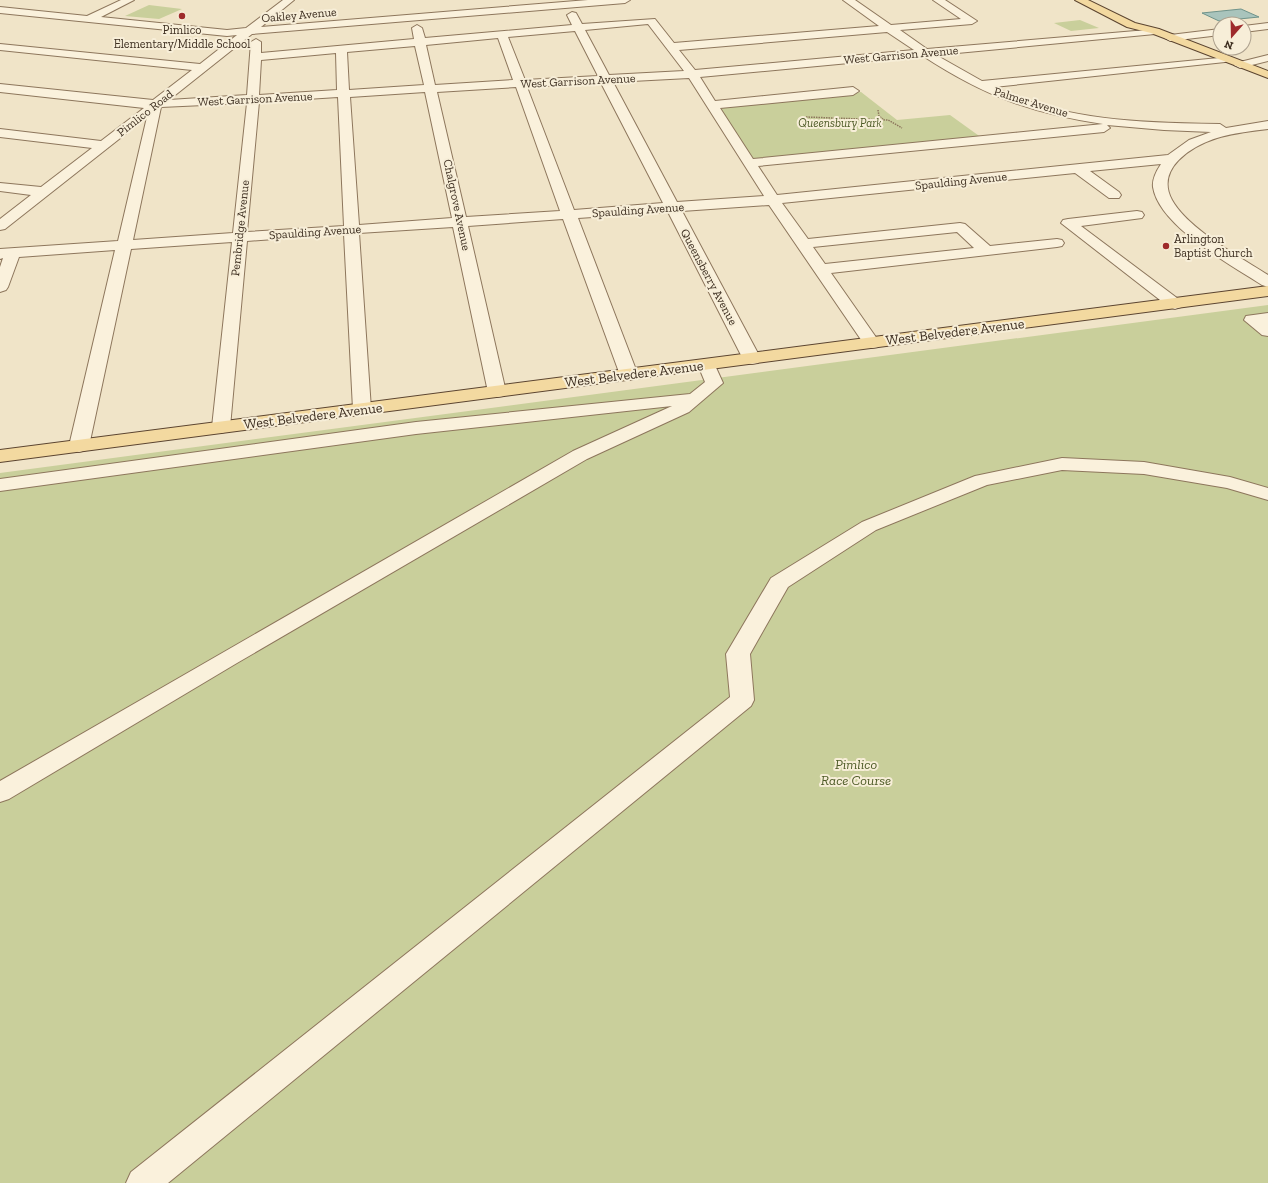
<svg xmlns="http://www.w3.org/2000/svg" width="1268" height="1183" viewBox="0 0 1268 1183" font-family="'Zilla Slab',serif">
	<rect width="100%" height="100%" fill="#f0e4c8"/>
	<g fill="#c9cf9b">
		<path d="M149,5L182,9L159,19L125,16Z"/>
		<path d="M1080,20L1099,28L1071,31L1054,23Z"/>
		<path d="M861,92L897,120L950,115L982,138L754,160L717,107Z"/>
		<path d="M1268,305V1183H0V473Z"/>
	</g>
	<path fill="#a9c4bc" stroke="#6f938a" d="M1241,9L1259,17L1219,21L1202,13Z"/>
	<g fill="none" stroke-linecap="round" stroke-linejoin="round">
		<g stroke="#8d765c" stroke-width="2">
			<g id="minor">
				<path d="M121,0H134L101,17L227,30L246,28L283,0H294L261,27L588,0H630L625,3L252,34L169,100L247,95L251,42L256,39L261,42V53L414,39L412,28L417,25L422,28L425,38L572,25L567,15L572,12L576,13L582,24L655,19L674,43L879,26L843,0H855L891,25L961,19L933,0H945L977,21L972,24L900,30L927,49L1159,29L1160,31L1155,34L936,55L982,81L1229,57L1231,59L1225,62L994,87C1062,121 1145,123 1220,124L1226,128L1268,121V129C1251,131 1233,133 1217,138C1191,146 1155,169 1172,200C1188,229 1240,257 1268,275V287L1262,285C1231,265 1159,226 1153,187C1152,179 1157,170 1161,164L1090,171L1119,192L1121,195L1119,198H1109L1075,173L782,203L808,239L960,223L965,224L990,246L1057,239L1062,240L1064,243L1062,246L1057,247L831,273L880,343L878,347L872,348L866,347L769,205L682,211L761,359L758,363L752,364L746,363L743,359L668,212L578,218L638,375L635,379L629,380L623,379L620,375L563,219L468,226L506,392L503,396L497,397L491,396L488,392L453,227L359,233L371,409L368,413L362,414L356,413L353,409L344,234L247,241L230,427L228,431L221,433L214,431L212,427L232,242L131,249L89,446L86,450L79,452L72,450L69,446L115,250L19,257L8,287L6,290L0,292V267L3,258L0,259V249L118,241L147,117L5,229L0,230V219L31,195L0,191V183L41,187L92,148L0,137V129L101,141L144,108L0,92V84L153,100L192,70L0,50V44L200,64L237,35L227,36L0,13V7L87,16ZM648,24L684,71L609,75L585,30ZM575,31L598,76L525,80L508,37ZM887,32L914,50L695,70L679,50ZM498,38L513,80L435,85L426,45ZM415,46L424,85L349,90L347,52ZM336,53L337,90L259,95L261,60ZM923,56C984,96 1031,113 1103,124L753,159L720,108L853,95L859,91L853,87L715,101L700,77ZM689,78L764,196L677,202L613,82ZM601,83L663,203L574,210L527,87ZM516,87L560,211L466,217L437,92ZM425,92L452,218L359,225L350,97ZM338,97L344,226L247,232L259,102ZM247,103L233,233L133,240L161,107ZM1107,125L1164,130L1211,132L1189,140L1168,155L777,195L758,166L1104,132L1110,128ZM957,232L974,248L825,264L813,247Z"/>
				<path d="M1268,23V29L1244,32V26Z"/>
				<path d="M1220,29V35L1170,41L1165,38L1170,35Z"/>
				<path d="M1268,55V61L1240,68L1234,65L1236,63Z"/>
				<path d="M1137,211L1142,212L1144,215L1142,218L1081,226L1181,301L1183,304L1181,307L1175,309L1169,307L1061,223L1063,220L1068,219Z"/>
				<path d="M1268,313V336L1262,335L1244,320L1246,316Z"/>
				<path d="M707,360L713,361L723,383L689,412L587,459L237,663L9,799L0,802V781L573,451L672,406L416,434L0,491V479L416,422L690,394L705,382L698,365L701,361Z"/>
				<path d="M1062,458L1144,462L1230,477L1268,488V500L1227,488L1144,474L1062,470L987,485L876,530L788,587L750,654L754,700L751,706L168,1183H126L131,1172L730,697L726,654L771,578L862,522L975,476Z"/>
			</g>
		</g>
		<g stroke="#5b4430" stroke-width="2">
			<g id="major">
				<path d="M1075,0H1088L1135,23L1159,29L1268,71V78L1151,33L1127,27Z"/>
				<path d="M1268,286V296L0,462V450Z"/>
			</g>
		</g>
		<g stroke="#8d765c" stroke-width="1.5" stroke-dasharray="1.5 1" stroke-linecap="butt">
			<path d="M878,110L879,116L883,119"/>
			<path d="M806,117L888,120L902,128"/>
		</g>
		<use href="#minor" fill="#faf1dc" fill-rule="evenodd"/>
		<use href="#major" fill="#f3d9a0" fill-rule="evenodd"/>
	</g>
	<g fill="#9e2a2b" stroke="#f7eed8" stroke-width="1.5">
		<circle cx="182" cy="16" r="4"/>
		<circle cx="1166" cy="246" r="4"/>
	</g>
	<g text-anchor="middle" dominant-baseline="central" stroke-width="4" stroke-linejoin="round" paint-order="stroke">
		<g font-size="12" fill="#3d2e20" stroke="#f7eed8">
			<text transform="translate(299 15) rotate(-5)">Oakley Avenue</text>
			<text transform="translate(901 55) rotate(-5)">West Garrison Avenue</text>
			<text transform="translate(578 81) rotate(-3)">West Garrison Avenue</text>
			<text transform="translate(255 99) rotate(-3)">West Garrison Avenue</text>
			<text transform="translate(1031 102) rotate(17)">Palmer Avenue</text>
			<text transform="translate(145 113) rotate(-38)">Pimlico Road</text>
			<text transform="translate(961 181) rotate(-6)">Spaulding Avenue</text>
			<text transform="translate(457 205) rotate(78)">Chalgrove Avenue</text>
			<text transform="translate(638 210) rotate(-4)">Spaulding Avenue</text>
			<text transform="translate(240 228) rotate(-84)">Pembridge Avenue</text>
			<text transform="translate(315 232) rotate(-4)">Spaulding Avenue</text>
			<text transform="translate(709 277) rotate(62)">Queensberry Avenue</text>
		</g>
		<g font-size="12" fill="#3d2e20" stroke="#f7eed8">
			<text x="182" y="30">Pimlico<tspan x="182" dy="14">Elementary/Middle School</tspan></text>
			<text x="1174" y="239" text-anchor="start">Arlington<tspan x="1174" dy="14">Baptist Church</tspan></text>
		</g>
		<g font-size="12" font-style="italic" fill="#4d5a26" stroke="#f7eed8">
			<text x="840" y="123">Queensbury Park</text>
		</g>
		<g font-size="14" fill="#3d2e20" stroke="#f7eed8">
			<text transform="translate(955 332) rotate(-7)">West Belvedere Avenue</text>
			<text transform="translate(634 374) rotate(-7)">West Belvedere Avenue</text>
			<text transform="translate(313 416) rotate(-7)">West Belvedere Avenue</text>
		</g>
		<g font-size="14" font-style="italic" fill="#4d5a26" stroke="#f7eed8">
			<text x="856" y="764">Pimlico<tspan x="856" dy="16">Race Course</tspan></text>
		</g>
	</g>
	<g transform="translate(1232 36) rotate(200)"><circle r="19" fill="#f7eed8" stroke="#ada18e"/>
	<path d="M0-3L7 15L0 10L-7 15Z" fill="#9e2a2b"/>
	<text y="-6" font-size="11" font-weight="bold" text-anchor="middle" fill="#3d2e20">N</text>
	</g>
</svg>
